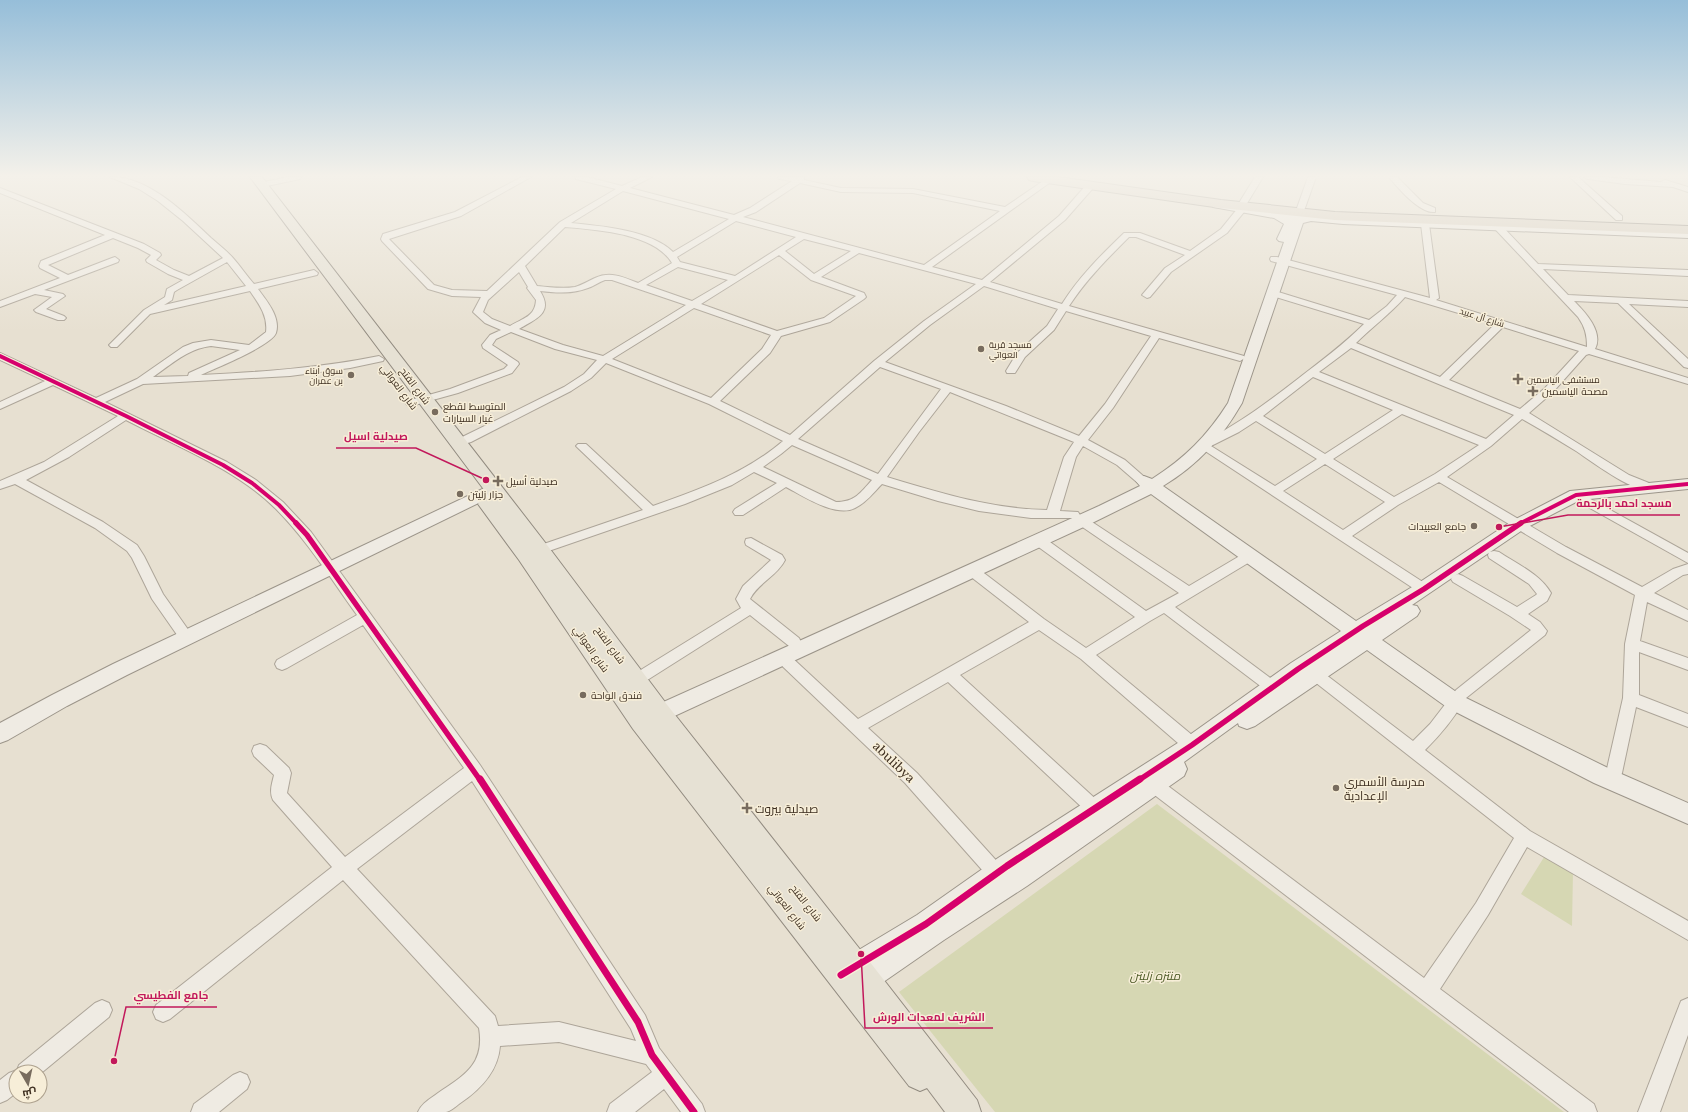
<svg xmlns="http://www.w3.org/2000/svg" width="1688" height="1112" viewBox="0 0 1688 1112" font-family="'Libre Baskerville',Cairo,serif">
	<rect width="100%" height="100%" fill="#e7e0d1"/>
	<g fill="#d6d7b3">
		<path d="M1157,804L1564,1112H995L899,992Z"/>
		<path d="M1546,854L1573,872L1572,926L1521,894Z"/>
	</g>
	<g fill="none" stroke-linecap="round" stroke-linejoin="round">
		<g stroke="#ada599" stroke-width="2">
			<g id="street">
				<path d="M110,177C147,175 186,214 211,238C218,244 227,251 233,258C240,266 247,276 254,284L314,270L318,273L317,275L258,289C266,300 281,317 276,333C271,346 216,368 201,375C261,372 320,368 379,356L384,359L383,361L350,368L290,376L143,384L105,402L227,462L256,480L283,502L311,532L480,765L645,1015L659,1048L702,1104L705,1112H681L664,1089L635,1112H607L610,1104L652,1072L646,1064L559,1042L500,1046C498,1072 480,1090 459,1104C455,1107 451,1111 446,1112C438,1112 427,1112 418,1112C422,1103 430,1099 438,1093C465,1075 485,1064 479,1028L343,880L170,1019L163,1022L156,1019L153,1012L156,1005L332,867L273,800C269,791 272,784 274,775L254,756L252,751L254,746L260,744L266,746L289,768L291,773L287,793L345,857L464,768L363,625L287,668L282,670L277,668L275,664L277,660L357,615C331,579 307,540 276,509C236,469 176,446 126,420L69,457L26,480L103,522L137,545L144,556L163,594L194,638L192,642L187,643L182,642L152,599L132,558L127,551L95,528L15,484L0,489V481L44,462L118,416L53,385L0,409V402L45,381L0,360V353L96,398L137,379L183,347L193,343L211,340L249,345L266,332C268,316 259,304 250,291L150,314L117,347H111L109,345L144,310L165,297L167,289L183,280L168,274L147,262L146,260L151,255L138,248L113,238L48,265L68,275L112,258L115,257L119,260L118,262L44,290L63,294L65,296L46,309L64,316L66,318L64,320H58L36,312L34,310L52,297L35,294L0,307V301L60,278L40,268L39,266L41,261L105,235L0,193V188L144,244L160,253L161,255L156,260L174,270L189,276L223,258L183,221L158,201L139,189ZM227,262L246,286L164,305L172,300L174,292L177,290ZM211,346L240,350L189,373L188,376L153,377C172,364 187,349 211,346ZM472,781L631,1029L636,1041L559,1022L498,1026L495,1016L357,869Z"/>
				<path d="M288,177H301L300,179L262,187L258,185L259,183Z"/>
				<path d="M522,177H531L461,216L389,239L434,285L452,290L487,291L560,222L616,189L576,179L575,177H587L622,186L642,177H652L630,188L734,215L750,208L792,181L779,179L778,177C787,177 796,177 804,177V180L841,188L913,189L1005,207L1049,177L1053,179L1052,181L932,267L982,280L1059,216L1088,183H1094V187L1065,220L990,282L1062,304C1079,277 1101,255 1124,233H1140L1190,251L1221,229L1238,208H1244V212L1227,233L1171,272L1150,297L1147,298L1142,295L1165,268L1185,255L1136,237H1129C1107,259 1086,280 1069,306L1244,356L1245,358L1240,361L1159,338L1113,408L1088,440L1125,460L1149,481L1147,484H1139L1117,465L1083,446L1076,457L1060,511L1078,512L1080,515L1078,518H1031L979,511L938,501L882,484C874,492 866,503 855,508C836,518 803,496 786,487L743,515H735L733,512L735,509L777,483L754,472L732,485L685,504L540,554L535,553L534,550L535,547L643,510L578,448L576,446L578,444H586L653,506C699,490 746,473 783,441L709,404L606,363L591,378L571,391L471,442L458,446L454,445L452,443L454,441L564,387L584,374L597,360L555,349L511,332L496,339L492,345L518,362L519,364L512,373L458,393L411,406L407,405L406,403L407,401L450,389L504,369L508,365L483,348L482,345L490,335L501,330L485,323L473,312L481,297L452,296L428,289L382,241L381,239L383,234L455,212ZM800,183L841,192L913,193L1000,211L924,265L743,217L756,212ZM623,191L729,219L673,252C651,230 601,226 571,223ZM736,221L796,237L735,276L680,262L677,257ZM565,227C597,230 654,233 672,263L638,283C623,277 610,271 595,278C588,281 582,285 575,287C562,289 549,287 537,286L525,266ZM804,239L851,251L814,274L785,251ZM859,253L976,284L924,321L874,361L790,435L720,401L770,353L781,336L830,322L864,299L866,297L864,293L821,277ZM779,255L811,280L856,296L824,318L777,331L701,304ZM678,267L728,280L692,301L646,285ZM519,272L528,287L527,288L536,300C535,317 523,318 510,326L492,319L483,312L488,300ZM605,280H612L686,305L603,356L563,345L519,329C536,319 554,313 540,291C557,293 572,294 588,288C594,286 599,282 605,280ZM984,286L1058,309L1047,326L1017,353L1006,371L1007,373H1015L1025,357L1054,330L1066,311L1151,336L1105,404L1079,436L1006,406L885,362L930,325ZM694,308L771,335L762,349L711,398L612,359ZM880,367L941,389L878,474L798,439ZM950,392L1074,442L1064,457L1047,510C992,509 940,493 887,477L919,432ZM792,445L872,480C860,493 855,502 836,502L763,467L781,454Z"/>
				<path d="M1255,177H1263L1246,205H1240L1239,203Z"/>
				<path d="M1308,177H1316L1305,208L1304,210H1298L1297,208Z"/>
				<path d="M1389,177H1397L1423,203L1435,208V212C1420,214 1398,188 1389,177Z"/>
				<path d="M1570,177H1578L1622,216V220H1616Z"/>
				<path d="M1584,177H1603L1661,182L1665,180L1688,187V192L1673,187L1625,184L1588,179Z"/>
				<path d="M1422,222H1428L1429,224L1439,298L1436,300L1587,347C1587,335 1585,327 1578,317L1495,229V225H1501L1538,264L1688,270V276L1543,269L1568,295L1688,301V307L1629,304L1688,359V368L1684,367L1618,303L1574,301C1585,312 1604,332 1595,349L1688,378V384L1589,354L1586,355L1553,392L1529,413L1629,475L1654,485L1656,488L1654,491C1636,495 1591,461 1576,451C1558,440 1540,429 1522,419L1491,446L1447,477L1566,547L1642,587L1673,569L1688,564V574L1683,575L1654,593L1688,610V621L1647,602L1640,641L1688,658V670L1639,652V695L1688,714V727L1636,707L1622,773L1620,778L1614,780L1608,778L1606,773L1623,698L1625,644L1635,595L1557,553L1439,482L1398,505L1352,536L1429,586L1431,589L1429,592L1424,594L1419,592L1199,447L1204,444L1205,441C1240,423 1268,402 1299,378C1321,361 1344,344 1364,324L1269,295L1267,293L1269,291H1275L1369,320L1387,306L1397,295L1271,261L1270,259L1271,257H1277L1430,298L1421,224ZM1405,297L1495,324L1440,377L1356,343C1372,327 1390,314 1405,297ZM1503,327L1579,351L1545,388L1520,409L1449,380ZM1351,348L1514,415L1486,439L1319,372ZM1313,377L1393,410L1325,454L1263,416ZM1402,414L1479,445L1435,474L1394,497L1333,459ZM1256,421L1317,459L1275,486L1211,446L1239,432ZM1325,464L1385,502L1343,530L1283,491Z"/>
				<path d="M1576,491L1688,553V563L1572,498L1570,495L1572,492Z"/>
				<path d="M1082,517L1086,518L1189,586L1243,554L1248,553L1253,554L1255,557L1253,560L1175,607L1277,683L1279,687L1277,691L1272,693L1267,691L1164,613L1150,621L1096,655L1198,740L1200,745L1198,750L1192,752L1186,750L1081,659L1039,630L960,675L1100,803L1102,808L1100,813L1094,815L1088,813L948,682L868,728L917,773L1003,868L1006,874L1003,880L997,882L991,880L905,783L778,662L776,658L778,654L783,652L788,654L858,719L1029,622L966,573L964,570L966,567L971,565L976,567L1044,619L1086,648L1135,617L1033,543L1032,540L1033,537L1038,536L1043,537L1146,611L1179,593L1078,524L1076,521L1078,518Z"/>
				<path d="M751,538L782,555L785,560C777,576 758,583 750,599L799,638L801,642L799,646L794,647L789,646L750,615L641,684L636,686L631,684L629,680L631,676L741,608L736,599L743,586L771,560L746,545L745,542L746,539Z"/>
				<path d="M1494,551L1499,552C1517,564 1540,574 1551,593L1547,601L1528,614L1540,622L1547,631L1545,635L1466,698L1461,700L1463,702C1453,720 1439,736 1425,750L1530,831L1688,921V940L1527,847L1488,915L1440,989L1594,1104L1597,1112H1569L1148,790L1146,785L1148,780L1154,778L1160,780L1424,978L1476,903L1514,838L1311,679L1309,675L1311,671L1316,669L1321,671L1413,741L1430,724L1450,698L1455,696L1453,694L1456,690L1531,630L1510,616L1453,582L1451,579L1453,576L1458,574L1463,576L1517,607L1536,595L1537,594L1529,584L1489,558L1488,555L1489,552Z"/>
				<path d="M1688,998V1035L1660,1112H1638L1681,1001Z"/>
				<path d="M102,1000L109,1003L112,1010L109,1017L40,1074V1072H16V1093L7,1100L0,1103V1080L9,1073L17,1070L19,1065L95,1003Z"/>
				<path d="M240,1072L247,1075L250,1082L247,1089L219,1112H191L194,1104L233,1075Z"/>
			</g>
		</g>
		<g stroke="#9c958a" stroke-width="2">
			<g id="secondary">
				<path d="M1217,202L1266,211L1343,218L1688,232V238L1343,224L1311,221L1303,223L1242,403C1221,439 1199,464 1163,486L1356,621L1417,584L1512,521L1570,491L1688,479V489L1580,500L1524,529L1412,605L1417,606L1420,611L1417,616L1382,640L1462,696L1610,769L1688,803V824L1594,783L1448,708L1367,650L1255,726L1247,729L1239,726L1238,723L1184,762L1187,769L1184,776L1027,886L944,940L866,994L857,998L848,994L844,984L837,981L833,972L837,963L917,915L998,858L1184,739L1291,663L1341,631L1151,494L1088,525L655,725L647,728L639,725L636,719L639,713L1099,506L1140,486L1136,481L1138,477L1144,476L1152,479C1185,458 1207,436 1228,403L1284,242L1279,241L1277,239L1284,224L1274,218L1213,207L1212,205Z"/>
				<path d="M493,484L499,485L501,489L499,493L127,675L67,706L8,740L0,743V723L52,695L113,664Z"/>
			</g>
		</g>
		<g stroke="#928b80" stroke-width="2">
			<path id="primary" d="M250,177H262L547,545L668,706L866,957L977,1100L981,1112H945L927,1088L920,1091L909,1086L633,729L519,560L478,504L480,500L487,498L491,499Z"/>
		</g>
		<g stroke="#928b80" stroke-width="2">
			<path id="highway" d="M1027,177H1058L1221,200L1335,212L1688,226V234L1335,220L1221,208L1033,181L1029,180Z"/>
		</g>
		<use href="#street" fill="#efebe3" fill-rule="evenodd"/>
		<use href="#secondary" fill="#efebe3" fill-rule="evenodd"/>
		<use href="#primary" fill="#e6e1d4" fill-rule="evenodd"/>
		<use href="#highway" fill="#dad1c2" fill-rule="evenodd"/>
		<g stroke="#f7eed8" stroke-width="6">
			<g id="cycleway-far2">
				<path d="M0,356L126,416L223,465L252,483L279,505L297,524"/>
				<path d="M1519,524L1576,495L1688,484"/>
			</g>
		</g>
		<g stroke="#f7eed8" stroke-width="8">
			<g id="cycleway-far1">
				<path d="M296,523L307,535L480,780"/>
				<path d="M1139,780L1192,745L1298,669L1363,626L1424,589L1521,523"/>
			</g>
		</g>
		<g stroke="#f7eed8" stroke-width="10">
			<g id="cycleway">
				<path d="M480,779L638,1022L652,1055L694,1112"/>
				<path d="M841,975L926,924L1007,866L1140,779"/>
			</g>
		</g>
		<use href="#cycleway-far2" stroke="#d6006c" stroke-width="4"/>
		<use href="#cycleway-far1" stroke="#d6006c" stroke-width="5.5"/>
		<use href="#cycleway" stroke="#d6006c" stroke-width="7"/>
	</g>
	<linearGradient id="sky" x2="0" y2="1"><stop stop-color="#96bed9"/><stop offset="0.53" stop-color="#f4f1ea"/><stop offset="1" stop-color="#f4f1ea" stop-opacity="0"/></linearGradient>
	<rect width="1688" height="332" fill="url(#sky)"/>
	<g fill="#786c5e" stroke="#f7eed8" stroke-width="1.5">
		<circle cx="981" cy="349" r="4"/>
		<circle cx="351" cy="375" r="4"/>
		<path d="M1516 373h4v4h4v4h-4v4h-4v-4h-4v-4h4z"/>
		<path d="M1531 385h4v4h4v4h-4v4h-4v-4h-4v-4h4z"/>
		<circle cx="435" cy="412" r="4"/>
		<path d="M496 475h4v4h4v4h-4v4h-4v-4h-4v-4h4z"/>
		<circle cx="460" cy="494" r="4"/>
		<circle cx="1474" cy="526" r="4"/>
		<circle cx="583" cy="695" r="4"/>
		<circle cx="1336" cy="788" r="4"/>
		<path d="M745 802h4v4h4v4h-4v4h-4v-4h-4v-4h4z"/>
	</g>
	<g text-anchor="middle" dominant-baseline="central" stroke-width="3" stroke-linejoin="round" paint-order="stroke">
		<g font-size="9" fill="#3d2e20" stroke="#f7eed8">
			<text transform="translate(1482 317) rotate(17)">شارع آل عبيد</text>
		</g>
		<g font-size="9" fill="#3d2e20" stroke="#f7eed8" text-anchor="start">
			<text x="989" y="344">مسجد قرية<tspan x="989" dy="10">العواتي</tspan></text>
			<text x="343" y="370" text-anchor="end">سوق أبناء<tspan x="343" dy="10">بن عمران</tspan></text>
			<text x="1527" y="379">مستشفى الياسمين</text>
		</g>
		<g font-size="10" fill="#3d2e20" stroke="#f7eed8">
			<text transform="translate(415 386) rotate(53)">شارع الفتح</text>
			<text transform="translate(399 387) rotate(53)">شارع العواتي</text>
			<text transform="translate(610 645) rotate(54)">شارع الفتح</text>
			<text transform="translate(591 649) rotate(55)">شارع العواتي</text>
			<text transform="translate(806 903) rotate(52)">شارع الفتح</text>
			<text transform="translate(787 907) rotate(52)">شارع العواتي</text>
		</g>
		<g font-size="10" fill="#3d2e20" stroke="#f7eed8" text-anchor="start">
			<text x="1542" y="391">مصحة الياسمين</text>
			<text x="443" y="406">المتوسط لقطع<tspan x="443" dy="12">غيار السيارات</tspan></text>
			<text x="506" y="481">صيدلية أسيل</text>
			<text x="468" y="494">جزار زليتن</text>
			<text x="1466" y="526" text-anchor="end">جامع العبيدات</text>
			<text x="591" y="695">فندق الواحة</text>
		</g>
		<g font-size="12" fill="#3d2e20" stroke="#f7eed8">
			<text transform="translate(894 762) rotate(44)">abulibya</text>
		</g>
		<g font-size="12" fill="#3d2e20" stroke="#f7eed8" text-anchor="start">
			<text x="1344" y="781">مدرسة الأسمري<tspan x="1344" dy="14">الإعدادية</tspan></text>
			<text x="755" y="808">صيدلية بيروت</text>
		</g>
		<g font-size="12" font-style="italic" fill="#4d5a26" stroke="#f7eed8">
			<text x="1155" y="975">منتزه زليتن</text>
		</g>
	</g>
	<path fill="none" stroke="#c2185b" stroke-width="1.5" d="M486 480L416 448H336M1499 527L1568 515H1680M114 1061L126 1007H217M861 954L865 1028H993"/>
	<g fill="#c2185b" stroke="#f7eed8" stroke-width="1.5">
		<circle cx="486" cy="480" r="4"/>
		<circle cx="1499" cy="527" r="4"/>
		<circle cx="114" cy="1061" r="4"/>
		<circle cx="861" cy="954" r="4"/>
	</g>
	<g font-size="11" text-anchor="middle" font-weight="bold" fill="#c2185b" stroke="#f7eed8" stroke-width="3" stroke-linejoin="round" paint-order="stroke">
		<text x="376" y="440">صيدلية اسيل</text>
		<text x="1624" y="507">مسجد احمد بالرحمة</text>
		<text x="171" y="999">جامع الفطيسي</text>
		<text x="929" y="1021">الشريف لمعدات الورش</text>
	</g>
	<g transform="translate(28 1084) rotate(171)"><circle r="19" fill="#f7eed8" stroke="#ada18e"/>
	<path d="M0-3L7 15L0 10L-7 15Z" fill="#786c5e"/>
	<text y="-6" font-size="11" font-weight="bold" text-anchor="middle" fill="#3d2e20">ش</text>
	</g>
</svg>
